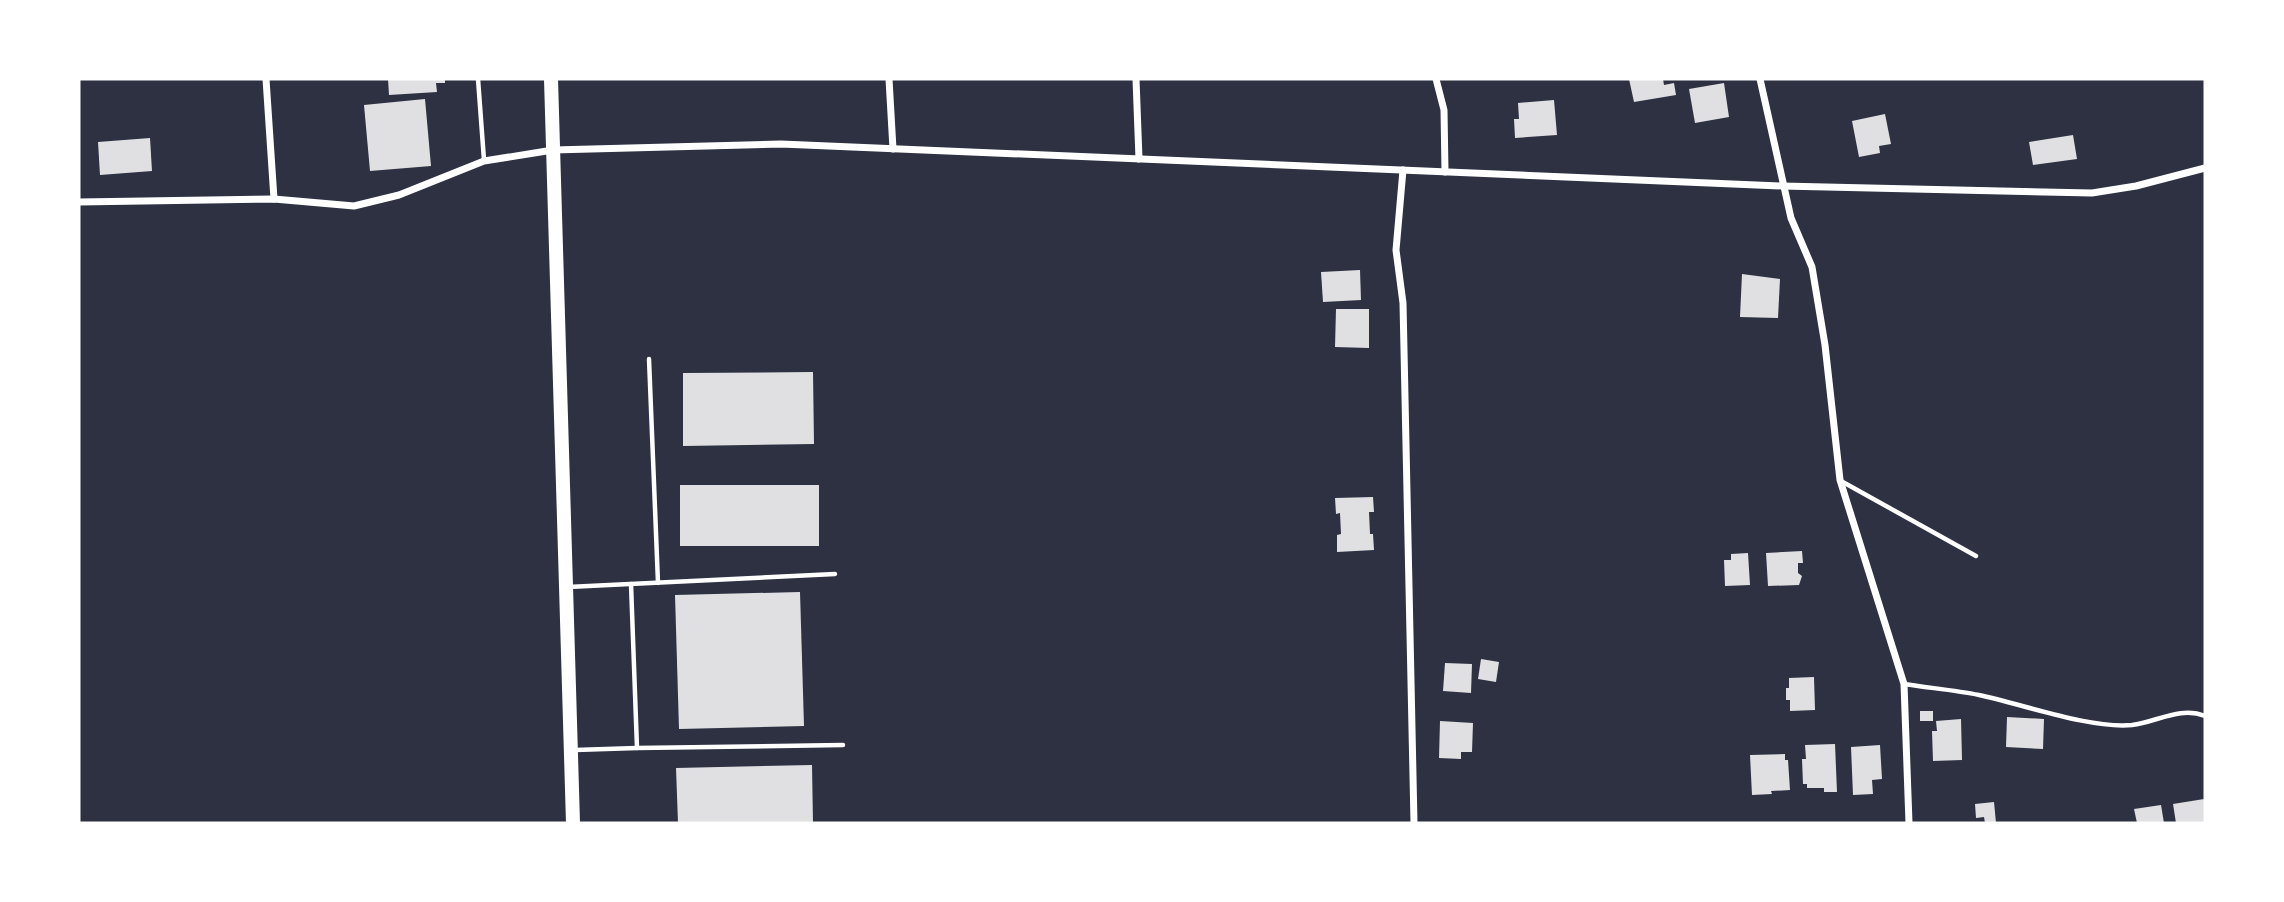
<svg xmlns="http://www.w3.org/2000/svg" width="2284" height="902" viewBox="0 0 2284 902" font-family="'Work Sans',sans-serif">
	<rect width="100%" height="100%" fill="#2d3142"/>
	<g fill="#e0e0e3">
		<path d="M388,79H445V83H436L437,92L389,95Z"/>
		<path d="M1629,79H1663L1664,85L1674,83L1676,95L1634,102Z"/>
		<path d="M1724,83L1729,117L1695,123L1689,89Z"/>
		<path d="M425,99L431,166L370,171L364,105Z"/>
		<path d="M1554,100L1557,135L1515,138L1514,119H1519L1518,103Z"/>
		<path d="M1885,114L1891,144L1879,146L1880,153L1859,157L1852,121Z"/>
		<path d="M2073,135L2077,159L2033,165L2029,142Z"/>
		<path d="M150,138L152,171L100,175L98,142Z"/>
		<path d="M1360,270L1361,300L1323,302L1321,272Z"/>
		<path d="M1742,274L1780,279L1778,318L1740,317Z"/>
		<path d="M1336,309H1369V348L1335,347Z"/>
		<path d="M813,372L814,444L683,446V373Z"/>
		<rect x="680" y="485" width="139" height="61"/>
		<path d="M1373,497L1374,512H1369L1370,534H1373L1374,550L1337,552V535L1341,534L1340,513L1336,514L1335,498Z"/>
		<path d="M1802,551L1803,563H1798V573L1802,576L1799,585L1768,586L1766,553Z"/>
		<path d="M1748,553L1750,585L1725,586L1724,560H1731V554Z"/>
		<path d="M800,592L804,726L679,729L675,595Z"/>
		<path d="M1481,659L1499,662L1496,682L1478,679Z"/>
		<path d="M1445,663L1472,664L1471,693L1443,691Z"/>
		<path d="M1814,677L1815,710L1790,711V700H1786V688H1789V678Z"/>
		<rect x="1920" y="711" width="13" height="10"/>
		<path d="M2007,717L2044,719L2043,749L2006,747Z"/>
		<path d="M1961,719L1962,760L1933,761L1932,731H1937L1936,721Z"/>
		<path d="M1440,721L1473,723L1472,752H1461V759L1439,758Z"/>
		<path d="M1835,744L1837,792H1824V788H1807V784H1803L1802,759H1806L1805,745Z"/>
		<path d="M1880,745L1882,779L1872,780L1873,794L1853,795L1851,747Z"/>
		<path d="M1785,754V760H1788L1790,790L1771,791L1772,794L1752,795L1750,755Z"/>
		<path d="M812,765L813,823H678L676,768Z"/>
		<path d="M2204,799L2205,823H2176L2173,804Z"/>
		<path d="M1994,802L1996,823H1985L1984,817L1976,818L1975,804Z"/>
		<path d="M2161,805L2164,823H2137L2134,809Z"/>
	</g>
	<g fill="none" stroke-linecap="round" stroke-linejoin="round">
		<g stroke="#fff" stroke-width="4.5">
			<path d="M478,79L484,160"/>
			<path d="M649,359L658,583"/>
			<path d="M1841,481L1976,556"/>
			<path d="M631,584L637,748L843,745"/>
			<path d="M568,587L835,574"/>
			<path d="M1904,684C1929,688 1955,690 1979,695C2022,704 2090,729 2132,725C2157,722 2180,706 2205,716"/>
			<path d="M575,750L637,748"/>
		</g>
		<g stroke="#fff" stroke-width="7">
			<path d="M266,79L274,199"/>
			<path d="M889,79L893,149"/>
			<path d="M1136,79L1139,159"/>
			<path d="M1436,79L1444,110L1445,172"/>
			<path d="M1760,79L1791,218L1812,267L1825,345L1840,480L1904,684L1909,823"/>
			<path d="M1403,170L1396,250L1403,303L1414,823"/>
			<path d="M79,202L274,199L354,206L399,195L484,161L553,150L781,144L1782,186L2092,193L2136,186L2205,168"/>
		</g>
		<path stroke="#fff" stroke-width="14" d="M551,79L573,823"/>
	</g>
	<rect width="2284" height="902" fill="none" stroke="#ffffff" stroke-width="161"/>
</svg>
